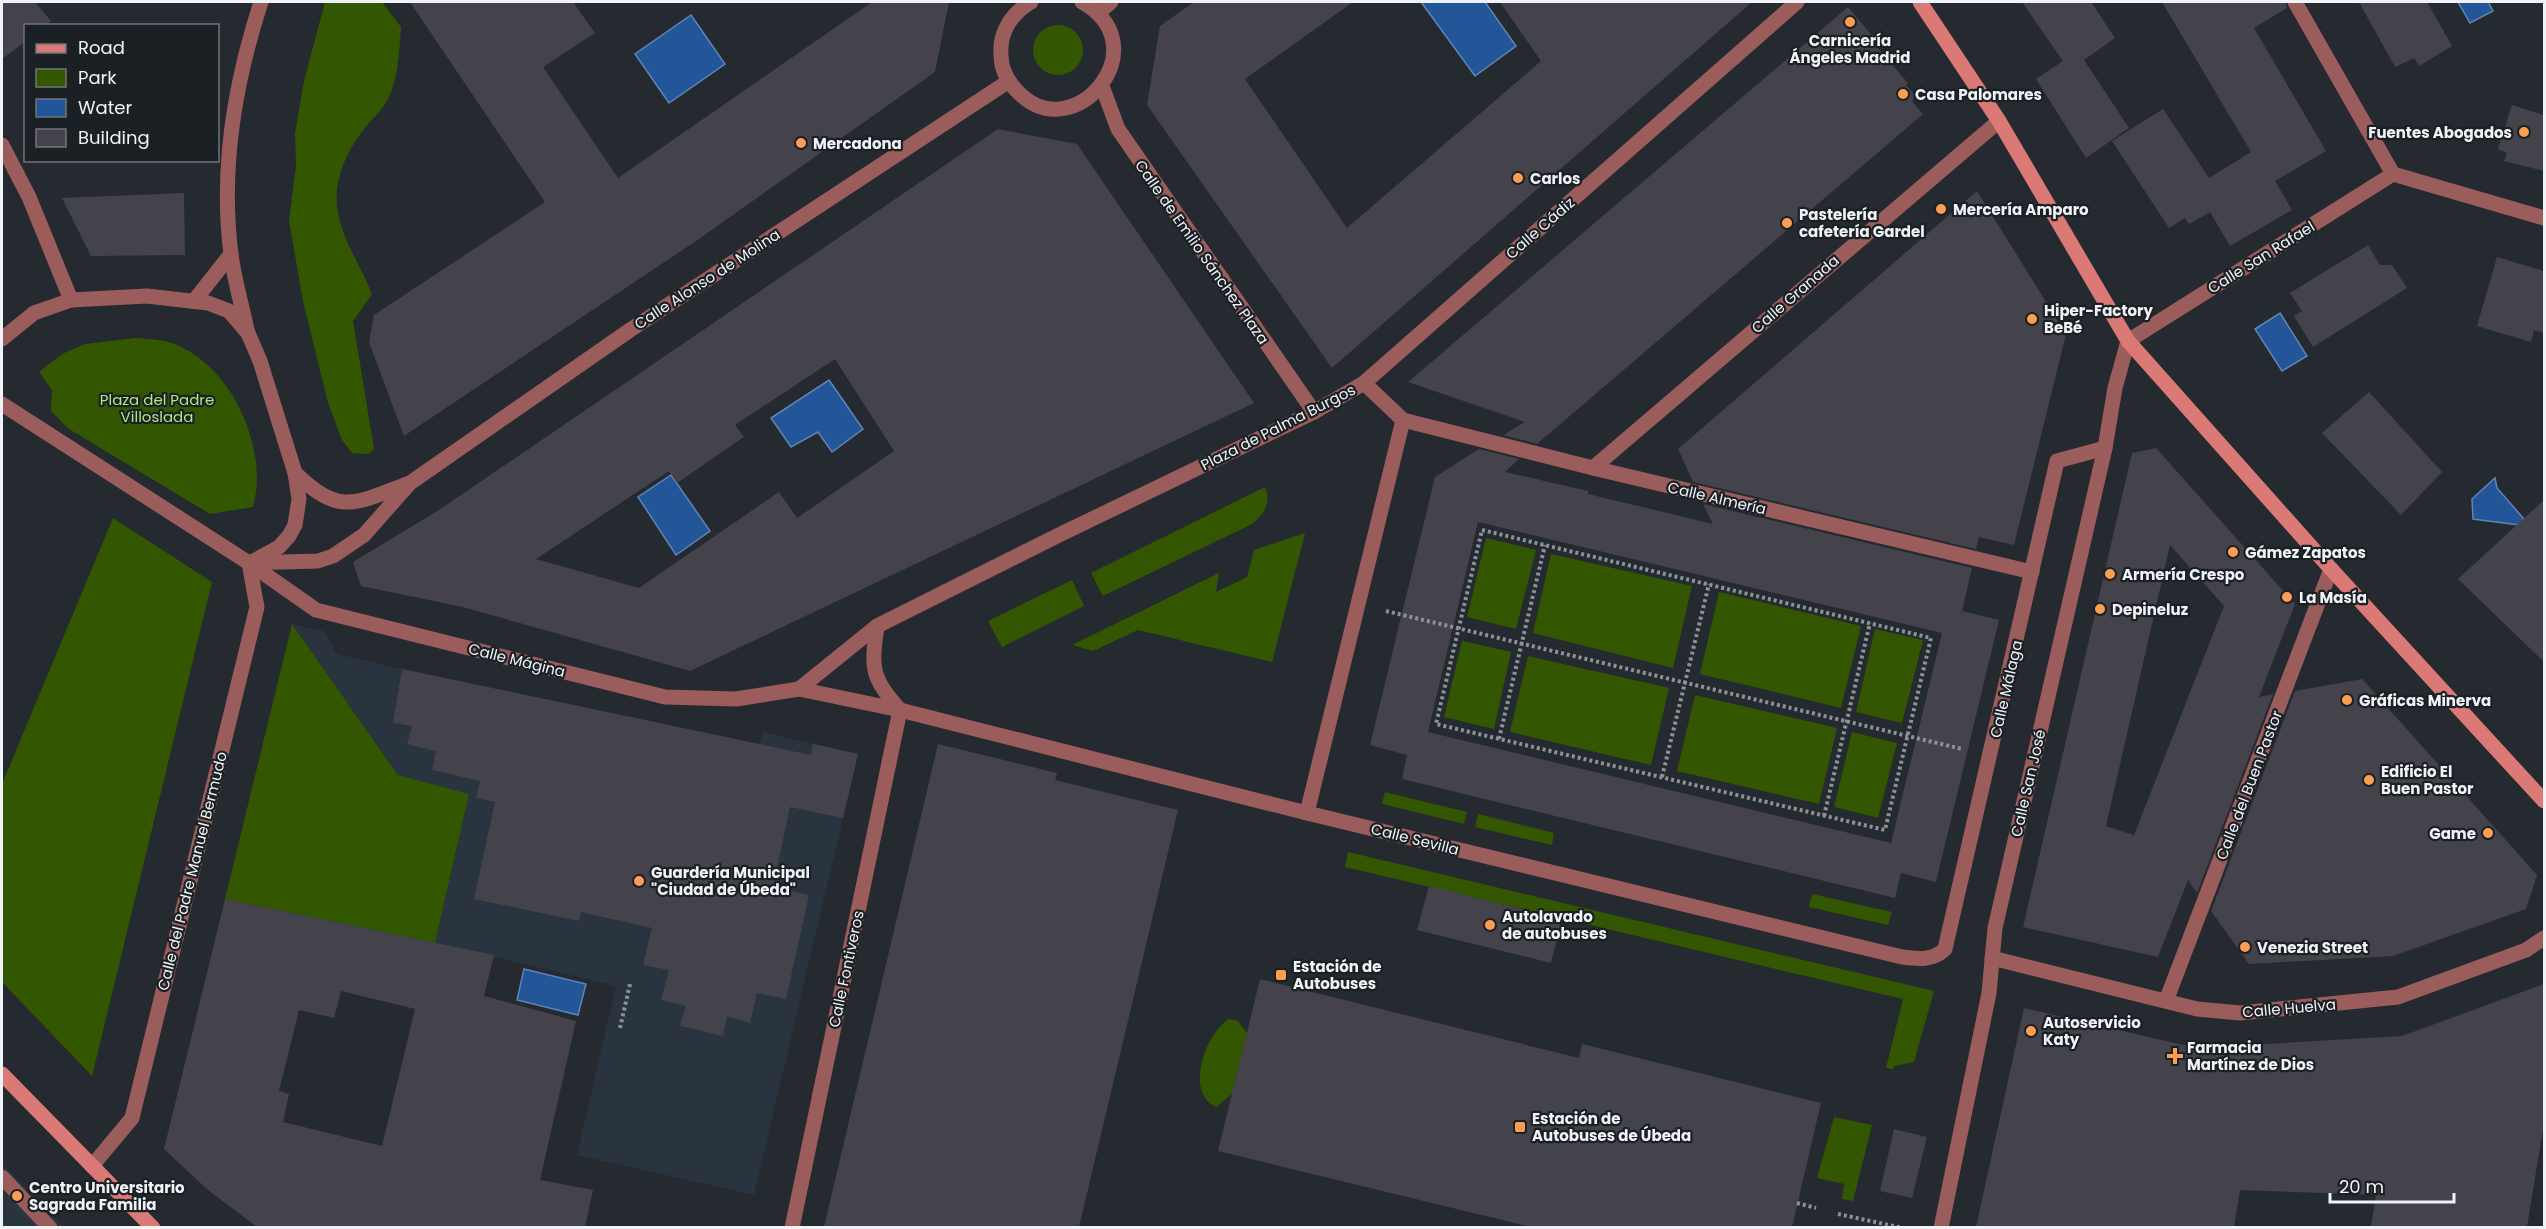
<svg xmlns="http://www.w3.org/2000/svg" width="2546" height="1229" viewBox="0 0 2546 1229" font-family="Poppins,sans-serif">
	<rect width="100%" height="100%" fill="#242a2f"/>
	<g fill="#29343e">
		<path d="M292,624L324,631L337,654L402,669L759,744L763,732L858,754L754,1195L577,1155L616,986L435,943L469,794L399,776Z"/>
		<path d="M2,1164L63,1227H2Z"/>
	</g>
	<g fill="#325700">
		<path d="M325,2H382L401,27C399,52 399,77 388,99C382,110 372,119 365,128C346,152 332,182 338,213C343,241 362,268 372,294L353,321L374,449L368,454L352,453L342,440L328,403L303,301L289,221L296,165L295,134L304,81Z"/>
		<circle cx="1058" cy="50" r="25"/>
		<path d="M135,338C147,339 161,339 172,343C224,362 257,425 257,480C257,489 255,498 253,507L210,514L69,429L51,411L52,390L39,372L62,354L85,344Z"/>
		<path d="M1265,487C1272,503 1264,514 1252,524L1103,596L1091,573Z"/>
		<path d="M113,518L212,582L92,1076L2,982V784Z"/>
		<path d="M1305,533L1272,662L1138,630L1093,651L1072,645L1219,573L1216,592L1247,577L1254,550Z"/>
		<path d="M1486,538L1536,550L1516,629L1467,617Z"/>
		<path d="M1551,554L1692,586L1673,668L1533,633Z"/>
		<path d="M1072,580L1084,606L1002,647L988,621Z"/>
		<path d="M1719,592L1861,626L1841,708L1700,674Z"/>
		<path d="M292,624L398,775L469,794L435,943L225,899Z"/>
		<path d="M1875,629L1923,640L1902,723L1856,712Z"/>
		<path d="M1462,641L1511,652L1494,729L1444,717Z"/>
		<path d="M1528,656L1669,688L1651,765L1510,732Z"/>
		<path d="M1695,695L1837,728L1819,804L1677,771Z"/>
		<path d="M1852,732L1897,743L1878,818L1834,807Z"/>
		<path d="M1385,792L1467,812L1464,824L1382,804Z"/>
		<path d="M1478,814L1554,833L1552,845L1475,827Z"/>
		<path d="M1348,852L1934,991L1914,1062L1894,1066L1893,1069L1886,1068L1903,999L1345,867Z"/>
		<path d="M1812,894L1892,912L1888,925L1809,907Z"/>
		<path d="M1229,1019L1238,1021L1247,1033L1232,1094L1216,1107C1184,1092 1205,1034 1229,1019Z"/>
		<path d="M1834,1117L1872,1125L1853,1201L1842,1199L1844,1184L1817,1178Z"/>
	</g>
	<g fill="#235698" stroke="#6085b4" stroke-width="1.5">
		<path d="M1421,2H1485L1516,46L1475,76Z"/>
		<path d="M2458,2H2488L2493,11L2470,23Z"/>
		<path d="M691,15L725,64L669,103L635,54Z"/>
		<path d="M2280,313L2307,356L2282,371L2255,329Z"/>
		<path d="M829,380L863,429L832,452L818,432L791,447L771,418Z"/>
		<path d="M671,475L710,531L676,555L638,497Z"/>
		<path d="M2495,478L2497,488L2524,519L2519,525L2473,519L2472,499Z"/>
		<path d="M524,969L586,984L578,1015L517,1000Z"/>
	</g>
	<g fill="#44434b" fill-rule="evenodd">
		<path d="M2,2H35L51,21L46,26H26V41L2,59Z"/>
		<path d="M410,2H573L595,33L543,67L618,178L872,2H949L935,72L696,241L404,436L369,342L374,315L545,202Z"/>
		<path d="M1194,2H1353L1245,79L1347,228L1541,61L1500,2H1752L1332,368L1147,105L1160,26Z"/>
		<path d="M2022,2H2091L2115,38L2084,60L2129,128L2086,158L2036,79L2063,61Z"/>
		<path d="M2162,2H2285L2287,8L2254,28L2326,151L2275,181L2292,210L2230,246L2210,212L2189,224L2185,218L2169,228L2112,141L2163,109L2209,178L2251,152Z"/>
		<path d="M2359,2H2427L2452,46L2419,66L2414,58L2395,67Z"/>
		<path d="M1848,7L1880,45L1878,48L1908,83L1906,85L1916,97L1912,101L1923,114L1537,444L1503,435L1525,422L1408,382Z"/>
		<path d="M2512,105L2544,115V171L2504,161L2507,153L2498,149Z"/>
		<path d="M998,129L1077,144L1254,403L690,671L463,607L361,586L353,562L439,510ZM835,359L894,451L797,518L779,492L639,588L536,559L669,471L677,483L744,437L735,425Z"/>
		<path d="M1977,191L2066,334L2014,545L1979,537L1976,549L1693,482L1678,449Z"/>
		<path d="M184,193L185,255L91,256L62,198Z"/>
		<path d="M2368,245L2380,265H2392L2407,288L2313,347L2294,316L2302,311L2290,293Z"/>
		<path d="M2497,257L2544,271V333L2534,330L2531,342L2477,326Z"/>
		<path d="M2369,392L2442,472L2401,515L2322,433Z"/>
		<path d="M2156,448L2295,604L2259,697L2273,694L2197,893L2188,880L2158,957L2023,927L2132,453ZM2170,545L2224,606L2134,835L2106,826Z"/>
		<path d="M1479,449L1519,459L1505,472L1588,491V494L1713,524L1703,504L1972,568L1962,611L1999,620L1936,882L1901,873L1895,898L1402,779L1407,755L1370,745L1435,477ZM1478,522L1942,633L1891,843L1428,732Z"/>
		<path d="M2544,500V662L2458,579Z"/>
		<path d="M402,669L811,755L813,744L858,754L843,818L790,807L773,887L809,895L786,999L757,993L750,1023L727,1016L723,1036L680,1026L686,1006L661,1000L669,970L643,965L652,928L581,912L579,921L474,899L495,802L476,798L480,781L432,770L436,751L407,744L412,726L393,723Z"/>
		<path d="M2362,679L2537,875L2526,909L2393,956L2249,964L2211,911L2295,691Z"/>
		<path d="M938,744L1057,773L1055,780L1178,810L1079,1227H824Z"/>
		<path d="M1429,886L1562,919L1551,963L1417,930Z"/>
		<path d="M225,899L494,955L484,996L576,1021L540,1180L593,1190L585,1227H257L208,1190L164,1149ZM341,991L415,1009L382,1146L283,1122L289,1094L279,1091L299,1010L334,1018Z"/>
		<path d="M1260,979L1579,1058L1582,1044L1821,1103L1792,1227H1531L1218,1151Z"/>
		<path d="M2544,984V1123L2527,1227H2371L2376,1195L2240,1190L2234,1227H1976L2024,1008L2196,1048L2402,1036Z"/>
		<path d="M1894,1129L1927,1137L1912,1198L1880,1191Z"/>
	</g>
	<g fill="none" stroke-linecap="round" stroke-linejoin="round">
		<g stroke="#8d9297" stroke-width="4" stroke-dasharray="3 3" stroke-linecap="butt">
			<path d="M1482,530L1931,638L1885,830L1436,724Z"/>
			<path d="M1386,611L1962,749"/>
			<path d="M1499,739L1545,545"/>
			<path d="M1662,777L1709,584"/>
			<path d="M1824,816L1870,623"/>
			<path d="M620,1028L630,984"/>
			<path d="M1797,1203L1816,1208"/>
			<path d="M1838,1214L1903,1228"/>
		</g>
		<path stroke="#9b5d5b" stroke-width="15" d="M2,1177L50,1228"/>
		<g stroke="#9b5d5b" stroke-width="15">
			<path d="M1031,2C1012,13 999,32 1001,55C1001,71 1009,84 1021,95C1076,146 1160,46 1082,2"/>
			<path d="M2295,2L2393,174L2544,218"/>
			<path d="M1098,13L1111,2"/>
			<path d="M1102,86L1118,129L1314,412"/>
			<path d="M2,145L29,197L71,300"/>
			<path d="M194,301L231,254"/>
			<path d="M247,330C242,305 234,279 231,254C220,169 235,82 261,2"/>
			<path d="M2,339L34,313L71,300L147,296L208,303L229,311L248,333L260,361L295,473L299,499L295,525L289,536L279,547L252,562"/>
			<path d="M1364,383L1403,420"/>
			<path d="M2,404L249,563L316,610L665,697L736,699L799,689L900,710L1307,813L1902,957C1918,959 1933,961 1945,949L2057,461L2105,448"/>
			<path d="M1403,420L1593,468L2032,572"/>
			<path d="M1593,468L1999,121"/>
			<path d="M295,473C340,516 354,504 407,484"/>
			<path d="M249,563L318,561L333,556L364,535L410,483L630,330L1009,81"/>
			<path d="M877,626C871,669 871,677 900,710"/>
			<path d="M799,689L877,626L1063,533L1314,412L1364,383L1797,2"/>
			<path d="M1307,813L1403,420"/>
			<path d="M1992,958L2197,1009L2240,1013L2398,997L2526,950L2544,938"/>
			<path d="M2166,1001L2331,569"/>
			<path d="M92,1166L132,1118L257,607L249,563"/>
			<path d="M792,1228L900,710"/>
			<path d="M1941,1228L1989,993L1995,928L2105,448L2115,388L2128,341L2393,174"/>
		</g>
		<g stroke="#db7976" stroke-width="15">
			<path d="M1920,2L1999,121L2128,341L2331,569L2544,801"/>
			<path d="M2,1074L153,1228"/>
		</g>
	</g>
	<g fill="#fc9e52" stroke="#1b2025" stroke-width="2">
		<circle cx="1850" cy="22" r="6"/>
		<circle cx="1903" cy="94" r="6"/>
		<circle cx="2524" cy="132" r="6"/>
		<circle cx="801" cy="143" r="6"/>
		<circle cx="1518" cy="178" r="6"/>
		<circle cx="1941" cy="209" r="6"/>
		<circle cx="1787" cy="223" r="6"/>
		<circle cx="2032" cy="319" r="6"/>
		<circle cx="2233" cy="552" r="6"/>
		<circle cx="2110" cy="574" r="6"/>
		<circle cx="2287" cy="597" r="6"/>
		<circle cx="2100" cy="609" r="6"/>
		<circle cx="2347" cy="700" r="6"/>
		<circle cx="2369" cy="780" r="6"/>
		<circle cx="2488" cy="833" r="6"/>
		<circle cx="639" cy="881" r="6"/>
		<circle cx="1490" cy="925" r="6"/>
		<circle cx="2245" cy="947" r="6"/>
		<rect x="1275" y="969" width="12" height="12" rx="3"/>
		<circle cx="2031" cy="1031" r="6"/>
		<path d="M2172 1047h6v6h6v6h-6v6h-6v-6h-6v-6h6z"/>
		<rect x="1514" y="1121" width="12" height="12" rx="3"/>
		<circle cx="17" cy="1196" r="6"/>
	</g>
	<g text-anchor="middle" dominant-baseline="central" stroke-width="4.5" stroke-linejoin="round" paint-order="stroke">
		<g font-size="15" font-weight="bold" fill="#eff3f7" stroke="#1b2025" text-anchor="start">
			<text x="1850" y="40" text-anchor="middle">Carnicería<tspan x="1850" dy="17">Ángeles Madrid</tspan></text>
			<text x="1915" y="94">Casa Palomares</text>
			<text x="2512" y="132" text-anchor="end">Fuentes Abogados</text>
			<text x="813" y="143">Mercadona</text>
			<text x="1530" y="178">Carlos</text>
			<text x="1953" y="209">Mercería Amparo</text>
			<text x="1799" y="214">Pastelería<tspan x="1799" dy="17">cafetería Gardel</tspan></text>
			<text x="2044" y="310">Hiper-Factory<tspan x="2044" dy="17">BeBé</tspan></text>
			<text x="2245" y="552">Gámez Zapatos</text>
			<text x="2122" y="574">Armería Crespo</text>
			<text x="2299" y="597">La Masía</text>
			<text x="2112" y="609">Depineluz</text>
			<text x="2359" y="700">Gráficas Minerva</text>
			<text x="2381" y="771">Edificio El<tspan x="2381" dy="17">Buen Pastor</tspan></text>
			<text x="2476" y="833" text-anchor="end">Game</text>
			<text x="651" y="872">Guardería Municipal<tspan x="651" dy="17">"Ciudad de Úbeda"</tspan></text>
			<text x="1502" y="916">Autolavado<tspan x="1502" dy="17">de autobuses</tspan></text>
			<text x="2257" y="947">Venezia Street</text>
			<text x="1293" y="966">Estación de<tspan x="1293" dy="17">Autobuses</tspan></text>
			<text x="2043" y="1022">Autoservicio<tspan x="2043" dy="17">Katy</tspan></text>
			<text x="2187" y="1047">Farmacia<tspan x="2187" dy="17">Martínez de Dios</tspan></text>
			<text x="1532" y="1118">Estación de<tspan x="1532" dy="17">Autobuses de Úbeda</tspan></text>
			<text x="29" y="1187">Centro Universitario<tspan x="29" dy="17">Sagrada Familia</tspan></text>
		</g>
		<g font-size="15" fill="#eff3f7" stroke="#1b2025">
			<text transform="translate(1540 228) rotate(-41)">Calle Cádiz</text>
			<text transform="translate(1202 252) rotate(55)">Calle de Emilio Sánchez Plaza</text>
			<text transform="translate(2261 257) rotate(-32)">Calle San Rafael</text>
			<text transform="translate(707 279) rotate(-33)">Calle Alonso de Molina</text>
			<text transform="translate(1795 294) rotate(-41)">Calle Granada</text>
			<text transform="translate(1278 427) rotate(-27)">Plaza de Palma Burgos</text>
			<text transform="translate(1717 498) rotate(13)">Calle Almería</text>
			<text transform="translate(517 660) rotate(14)">Calle Mágina</text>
			<text transform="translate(2006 689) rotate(-77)">Calle Málaga</text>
			<text transform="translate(2028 783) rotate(-77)">Calle San José</text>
			<text transform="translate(2249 785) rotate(-69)">Calle del Buen Pastor</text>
			<text transform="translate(1415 839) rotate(14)">Calle Sevilla</text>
			<text transform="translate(192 871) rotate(-76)">Calle del Padre Manuel Bermudo</text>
			<text transform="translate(846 969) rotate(-78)">Calle Fontiveros</text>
			<text transform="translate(2289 1008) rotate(-5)">Calle Huelva</text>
		</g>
		<g font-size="15" fill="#afe87d" stroke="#1b2025">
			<text x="157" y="399">Plaza del Padre<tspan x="157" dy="17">Villoslada</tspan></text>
		</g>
	</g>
	<rect width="2546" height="1229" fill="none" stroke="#eff3f7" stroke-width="6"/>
	<rect x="24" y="24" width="195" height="138" fill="#1b2025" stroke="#707479" stroke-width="1.5"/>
	<rect x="36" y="44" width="30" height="9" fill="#db7976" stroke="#707479" stroke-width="1.5"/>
	<text x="78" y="54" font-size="18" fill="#eff3f7">Road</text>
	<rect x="36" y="69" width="30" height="18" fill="#325700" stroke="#707479" stroke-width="1.5"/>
	<text x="78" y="84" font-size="18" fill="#eff3f7">Park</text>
	<rect x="36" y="99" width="30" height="18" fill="#235698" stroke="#707479" stroke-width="1.5"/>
	<text x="78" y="114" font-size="18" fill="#eff3f7">Water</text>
	<rect x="36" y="129" width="30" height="18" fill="#44434b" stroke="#707479" stroke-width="1.5"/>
	<text x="78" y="144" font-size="18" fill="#eff3f7">Building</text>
	<path d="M2330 1193v9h124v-9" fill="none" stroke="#eff3f7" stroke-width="3"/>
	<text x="2339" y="1193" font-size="18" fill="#eff3f7" stroke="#1b2025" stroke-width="4.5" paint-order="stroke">20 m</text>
</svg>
